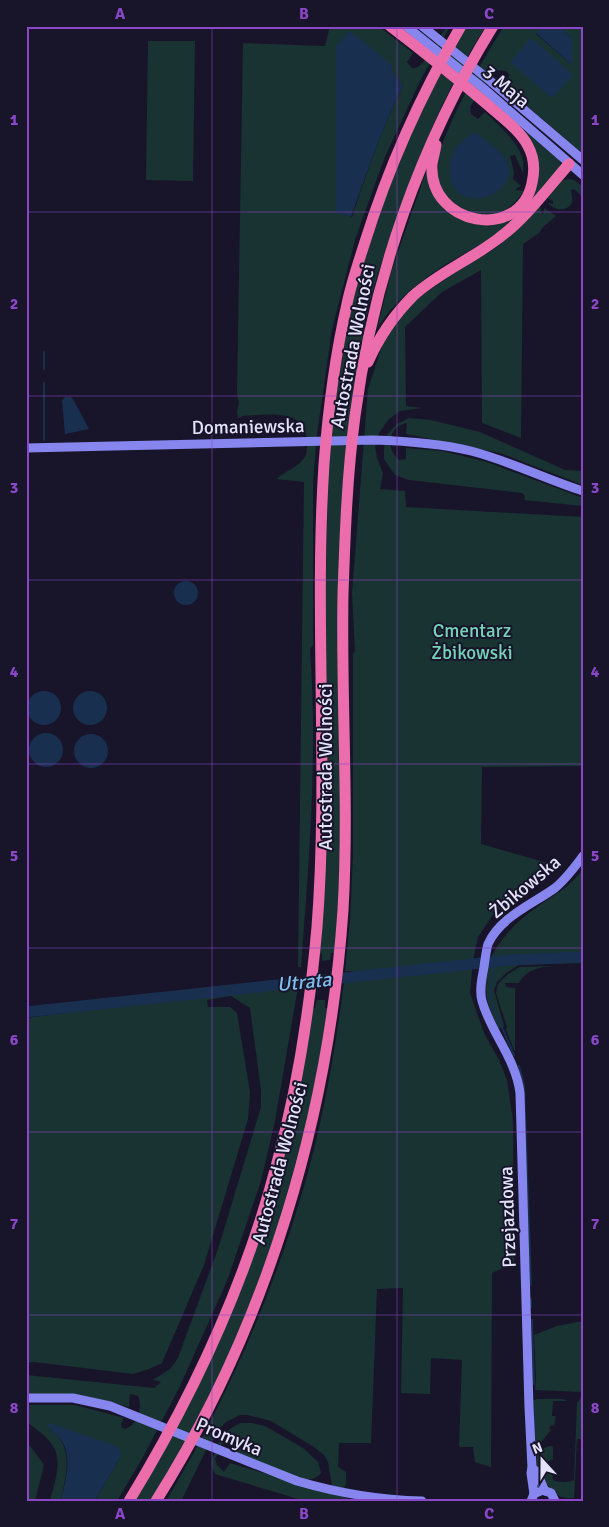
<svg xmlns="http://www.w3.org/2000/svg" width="609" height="1527" viewBox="0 0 609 1527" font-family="Signika,sans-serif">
	<rect width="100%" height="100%" fill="#18152a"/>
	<g fill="#193332" fill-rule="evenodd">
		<path d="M330,26H378L413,53L407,62C407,62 412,68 412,68C422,72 440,37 445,29V26H450L420,81L384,159L355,240L332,329L317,434L313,482V645L310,649C318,755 309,861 301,967H298L304,482L277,479C284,471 297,469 304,458C308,453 307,446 307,439C304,407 265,415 243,416L238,418L237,411L239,403L237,393L243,43L325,46ZM336,46L392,66L389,70L403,85C382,128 367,172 352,217L337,212L336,208Z"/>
		<path d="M467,26H486C445,90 416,161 392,232C386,249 380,266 375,283C363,324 358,367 351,409L339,903L335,953H331L330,960L322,961V954H318L328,478L332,424L348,320L361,272L388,189L412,131L435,81Z"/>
		<path d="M504,26H542L536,34L572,65V38L558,26H583V154L502,85L510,75L506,71L497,70L492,73L470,107L471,114L478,119L485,112C498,125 519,142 523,161C524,165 523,170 523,173L515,155L510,156L514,173L513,179L521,186L517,188L516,190L524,191C516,203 503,215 488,216C467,217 444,202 438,181C437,177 437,171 438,166C438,151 445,137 451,123C466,89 484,58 504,26Z"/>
		<path d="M148,41H195L193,181L146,180Z"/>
		<path d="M518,125L559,160L561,165C542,187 524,211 501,230C484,244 465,253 446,264C420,281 393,302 377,329L392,269L427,169L438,201L497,222L537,180Z"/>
		<path d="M569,179L574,180L583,187V197L574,189L571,190C571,194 573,198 572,202C568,213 553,210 548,203L553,204V201L547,198L563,180Z"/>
		<path d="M540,206L541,212L543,214L544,208L556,216L543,227L539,233L523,244L521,438L482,423L481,270L442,292L405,327L406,406L422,408L400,411L389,419L379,433L375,446L377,458L383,473L380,489L405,491L406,507L583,517V766L482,767L481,844L561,867L523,890L492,916L478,937L473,961L470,993L484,1033L499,1060L507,1080L513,1121L514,1263L492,1273L491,1467L475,1462L473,1447H459L462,1360L431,1358L430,1394L401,1393L403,1288L377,1289L371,1443H339L338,1467L346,1472V1484L344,1488H336L332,1485L328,1462L325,1456L314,1447L271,1421L248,1415H240L226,1422L214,1434L181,1501H166C225,1403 271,1299 303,1190C323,1122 335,1052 344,982L354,981V971H345L350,922L353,855V654L355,651L352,593L368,389L384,340L401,316L418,298L450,276L497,247L515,232Z"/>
		<path d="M409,418L431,420L480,432L565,470L583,471V485L500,453L406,434L407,423C388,426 385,449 399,460L406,459V448L442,451L487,462L583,498V506L524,500L525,496L522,493L409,480L395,475L384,459V450L385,438L391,430L397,424Z"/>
		<path d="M583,869V954L537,955L490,959C501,938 513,925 533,910C550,897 570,888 583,869Z"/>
		<path d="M583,960V963L519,965L506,973L497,982L494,990L504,1026L499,1029C486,1003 483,994 489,965L534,962Z"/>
		<path d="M555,966C540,967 527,969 519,983H505L506,987L515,988V1052L506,1030L507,1027L496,993L498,984L508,974L520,967Z"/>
		<path d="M298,987L275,1121L261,1181L227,1281L180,1386L143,1457L117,1501H95L122,1454L50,1429C75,1448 66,1474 61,1501H50C54,1484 63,1462 53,1446C47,1436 35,1429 26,1421V1405H75L124,1418L121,1424L122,1428L125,1429C138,1425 143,1407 138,1396L130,1394L129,1407L85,1396L68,1394L26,1395V1375L154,1388L161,1382L153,1380L170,1369L178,1358L219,1246L261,1107V1090L250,1008L231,996L207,1000L208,1007H230L237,1013L250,1092L248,1119L204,1265L162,1363L149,1369L133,1374L34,1362L26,1363V1018L206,995Z"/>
		<path d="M317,1000H325V1008H328L312,1103L277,1230L245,1319L202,1413L152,1501H134L238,1291L312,1009L315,1008Z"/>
		<path d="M583,1321V1439H577L574,1498C570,1498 566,1498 562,1497C554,1495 538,1474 537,1466C534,1456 542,1446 552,1446L553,1448V1460L548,1461V1473L552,1474L553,1480C560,1483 567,1483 574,1480L577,1403L580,1399L582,1392L535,1390L536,1378L534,1335L557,1326Z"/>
		<path d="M537,1399H563L567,1401H553L552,1416H556L554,1426L551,1425L549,1428L551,1430L535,1450L532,1401Z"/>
		<path d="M241,1423H252L265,1426L303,1448L318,1462L321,1473C316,1479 312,1479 305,1480L234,1452L238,1441L231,1437L223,1442L215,1459L217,1465L224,1472L230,1463L356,1501H309L298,1499L215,1474C208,1461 213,1456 220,1445L218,1443C223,1434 231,1427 241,1423Z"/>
		<path d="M26,1443L31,1447L44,1465L35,1501H26Z"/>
	</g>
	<g fill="#192f4f">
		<path d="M542,26H558L572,38V65L536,33Z"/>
		<path d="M350,31L393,66L390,70L403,85C382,128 367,172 351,217L336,212V46Z"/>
		<path d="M531,38L573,75L552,98L510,62Z"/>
		<path d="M474,133L478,134C487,142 500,150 506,160C526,194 448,223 450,166C451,151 461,140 474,133Z"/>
		<path d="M65,397H71L74,401L89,429L65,434L62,401Z"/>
		<circle cx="186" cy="593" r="12"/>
		<circle cx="90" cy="708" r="17"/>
		<circle cx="44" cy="708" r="17"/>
		<circle cx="46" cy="750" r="17"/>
		<circle cx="91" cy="751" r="17"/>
		<path d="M50,1423L118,1447L122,1454L95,1501H61C65,1482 72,1461 63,1443C59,1436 51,1432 48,1425Z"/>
	</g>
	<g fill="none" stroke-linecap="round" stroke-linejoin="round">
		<g stroke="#192f4f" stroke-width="2">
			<path d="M44,369V352"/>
			<path d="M44,383V440"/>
			<path d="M494,961L490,997L493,1007L514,1055"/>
			<path d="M519,1066L524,1085L531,1285"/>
			<path d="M531,1299V1307"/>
			<path d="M532,1320L534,1384"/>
			<path d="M534,1404L535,1434"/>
		</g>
		<path stroke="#192f4f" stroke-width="11" d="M26,1012L510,960L583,957"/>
		<g stroke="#8686ee" stroke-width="9">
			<path d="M406,26L483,88L583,175"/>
			<path d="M422,26L488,79L583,160"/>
			<path d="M26,448L373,440C406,441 439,443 471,451C510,461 545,479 583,491"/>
			<path d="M26,1398H73L110,1406L297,1481C338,1493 379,1500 422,1501"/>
			<path d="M532,1468L536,1471L545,1491"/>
			<path d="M534,1494L531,1473L532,1468L529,1407L520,1093C516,1059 491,1033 482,1001C479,990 482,978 484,967C485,960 486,951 488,944C500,917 533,904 555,888C566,879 574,868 583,856"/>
			<path d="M531,1501L534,1494L543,1490L551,1493L555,1501"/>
		</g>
		<g stroke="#eb6dac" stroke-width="11">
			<path d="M390,26C424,52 456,78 488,105C501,117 519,129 528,146C534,157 535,170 532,183C520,242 428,226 432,164C433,158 435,151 436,145"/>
			<path d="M368,362C379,337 394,315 413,296C438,273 472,259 499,238C526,218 547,189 569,164"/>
			<path d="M129,1501C193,1396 246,1282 277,1163C298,1086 310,1006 317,927C329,773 314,618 324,464C328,411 335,356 347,304C351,284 358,264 364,245C388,168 420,96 461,26"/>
			<path d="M156,1501C267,1325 329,1117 343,910C349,805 341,699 343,594C345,535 347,475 355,416C373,279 420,144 493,26"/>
		</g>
	</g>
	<path fill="none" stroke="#8b47c8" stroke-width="1" stroke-opacity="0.55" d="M212,26V1501M397,26V1501M26,212H583M26,396H583M26,580H583M26,764H583M26,948H583M26,1132H583M26,1315H583"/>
	<g text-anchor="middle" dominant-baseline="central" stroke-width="4" stroke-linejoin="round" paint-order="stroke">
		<g font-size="19" fill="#e4e2fb" stroke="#18152a">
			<text transform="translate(506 87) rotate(40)">3 Maja</text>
			<text transform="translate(353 346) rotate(-79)">Autostrada Wolności</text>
			<text transform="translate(248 427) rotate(-1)">Domaniewska</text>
			<text transform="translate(326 767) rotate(-90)">Autostrada Wolności</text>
			<text transform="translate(525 887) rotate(-40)">Żbikowska</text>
			<text transform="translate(280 1163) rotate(-75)">Autostrada Wolności</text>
			<text transform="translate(508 1217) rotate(-92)">Przejazdowa</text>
			<text transform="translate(229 1437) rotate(23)">Promyka</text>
		</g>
		<g font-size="19" fill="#76d3b9" stroke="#18152a">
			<text x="472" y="631">Cmentarz<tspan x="472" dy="22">Żbikowski</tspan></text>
		</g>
		<g font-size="20" font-style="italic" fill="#7ebced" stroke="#18152a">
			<text transform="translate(304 982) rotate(-6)">Utrata</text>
		</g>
	</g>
	<rect width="609" height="1527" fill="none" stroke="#18152a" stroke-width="55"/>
	<g transform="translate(542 1460) rotate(339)" stroke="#18152a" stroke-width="4" paint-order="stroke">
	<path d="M0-4L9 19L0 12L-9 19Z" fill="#e4e2fb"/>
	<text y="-8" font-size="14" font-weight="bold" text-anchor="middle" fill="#e4e2fb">N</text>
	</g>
	<rect x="28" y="28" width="554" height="1472" fill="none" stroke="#8b47c8" stroke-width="2"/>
	<g font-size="16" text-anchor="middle" font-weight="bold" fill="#8b47c8">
		<text x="120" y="19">A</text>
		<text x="304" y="19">B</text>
		<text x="489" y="19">C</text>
		<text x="14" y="125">1</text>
		<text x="595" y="125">1</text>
		<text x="14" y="309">2</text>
		<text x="595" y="309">2</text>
		<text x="14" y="493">3</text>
		<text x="595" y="493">3</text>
		<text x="14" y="677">4</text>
		<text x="595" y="677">4</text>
		<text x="14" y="861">5</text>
		<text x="595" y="861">5</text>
		<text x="14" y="1045">6</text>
		<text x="595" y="1045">6</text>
		<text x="14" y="1229">7</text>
		<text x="595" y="1229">7</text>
		<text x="14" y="1413">8</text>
		<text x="595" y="1413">8</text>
		<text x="120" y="1519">A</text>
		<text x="304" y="1519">B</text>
		<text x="489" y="1519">C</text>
	</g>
</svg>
